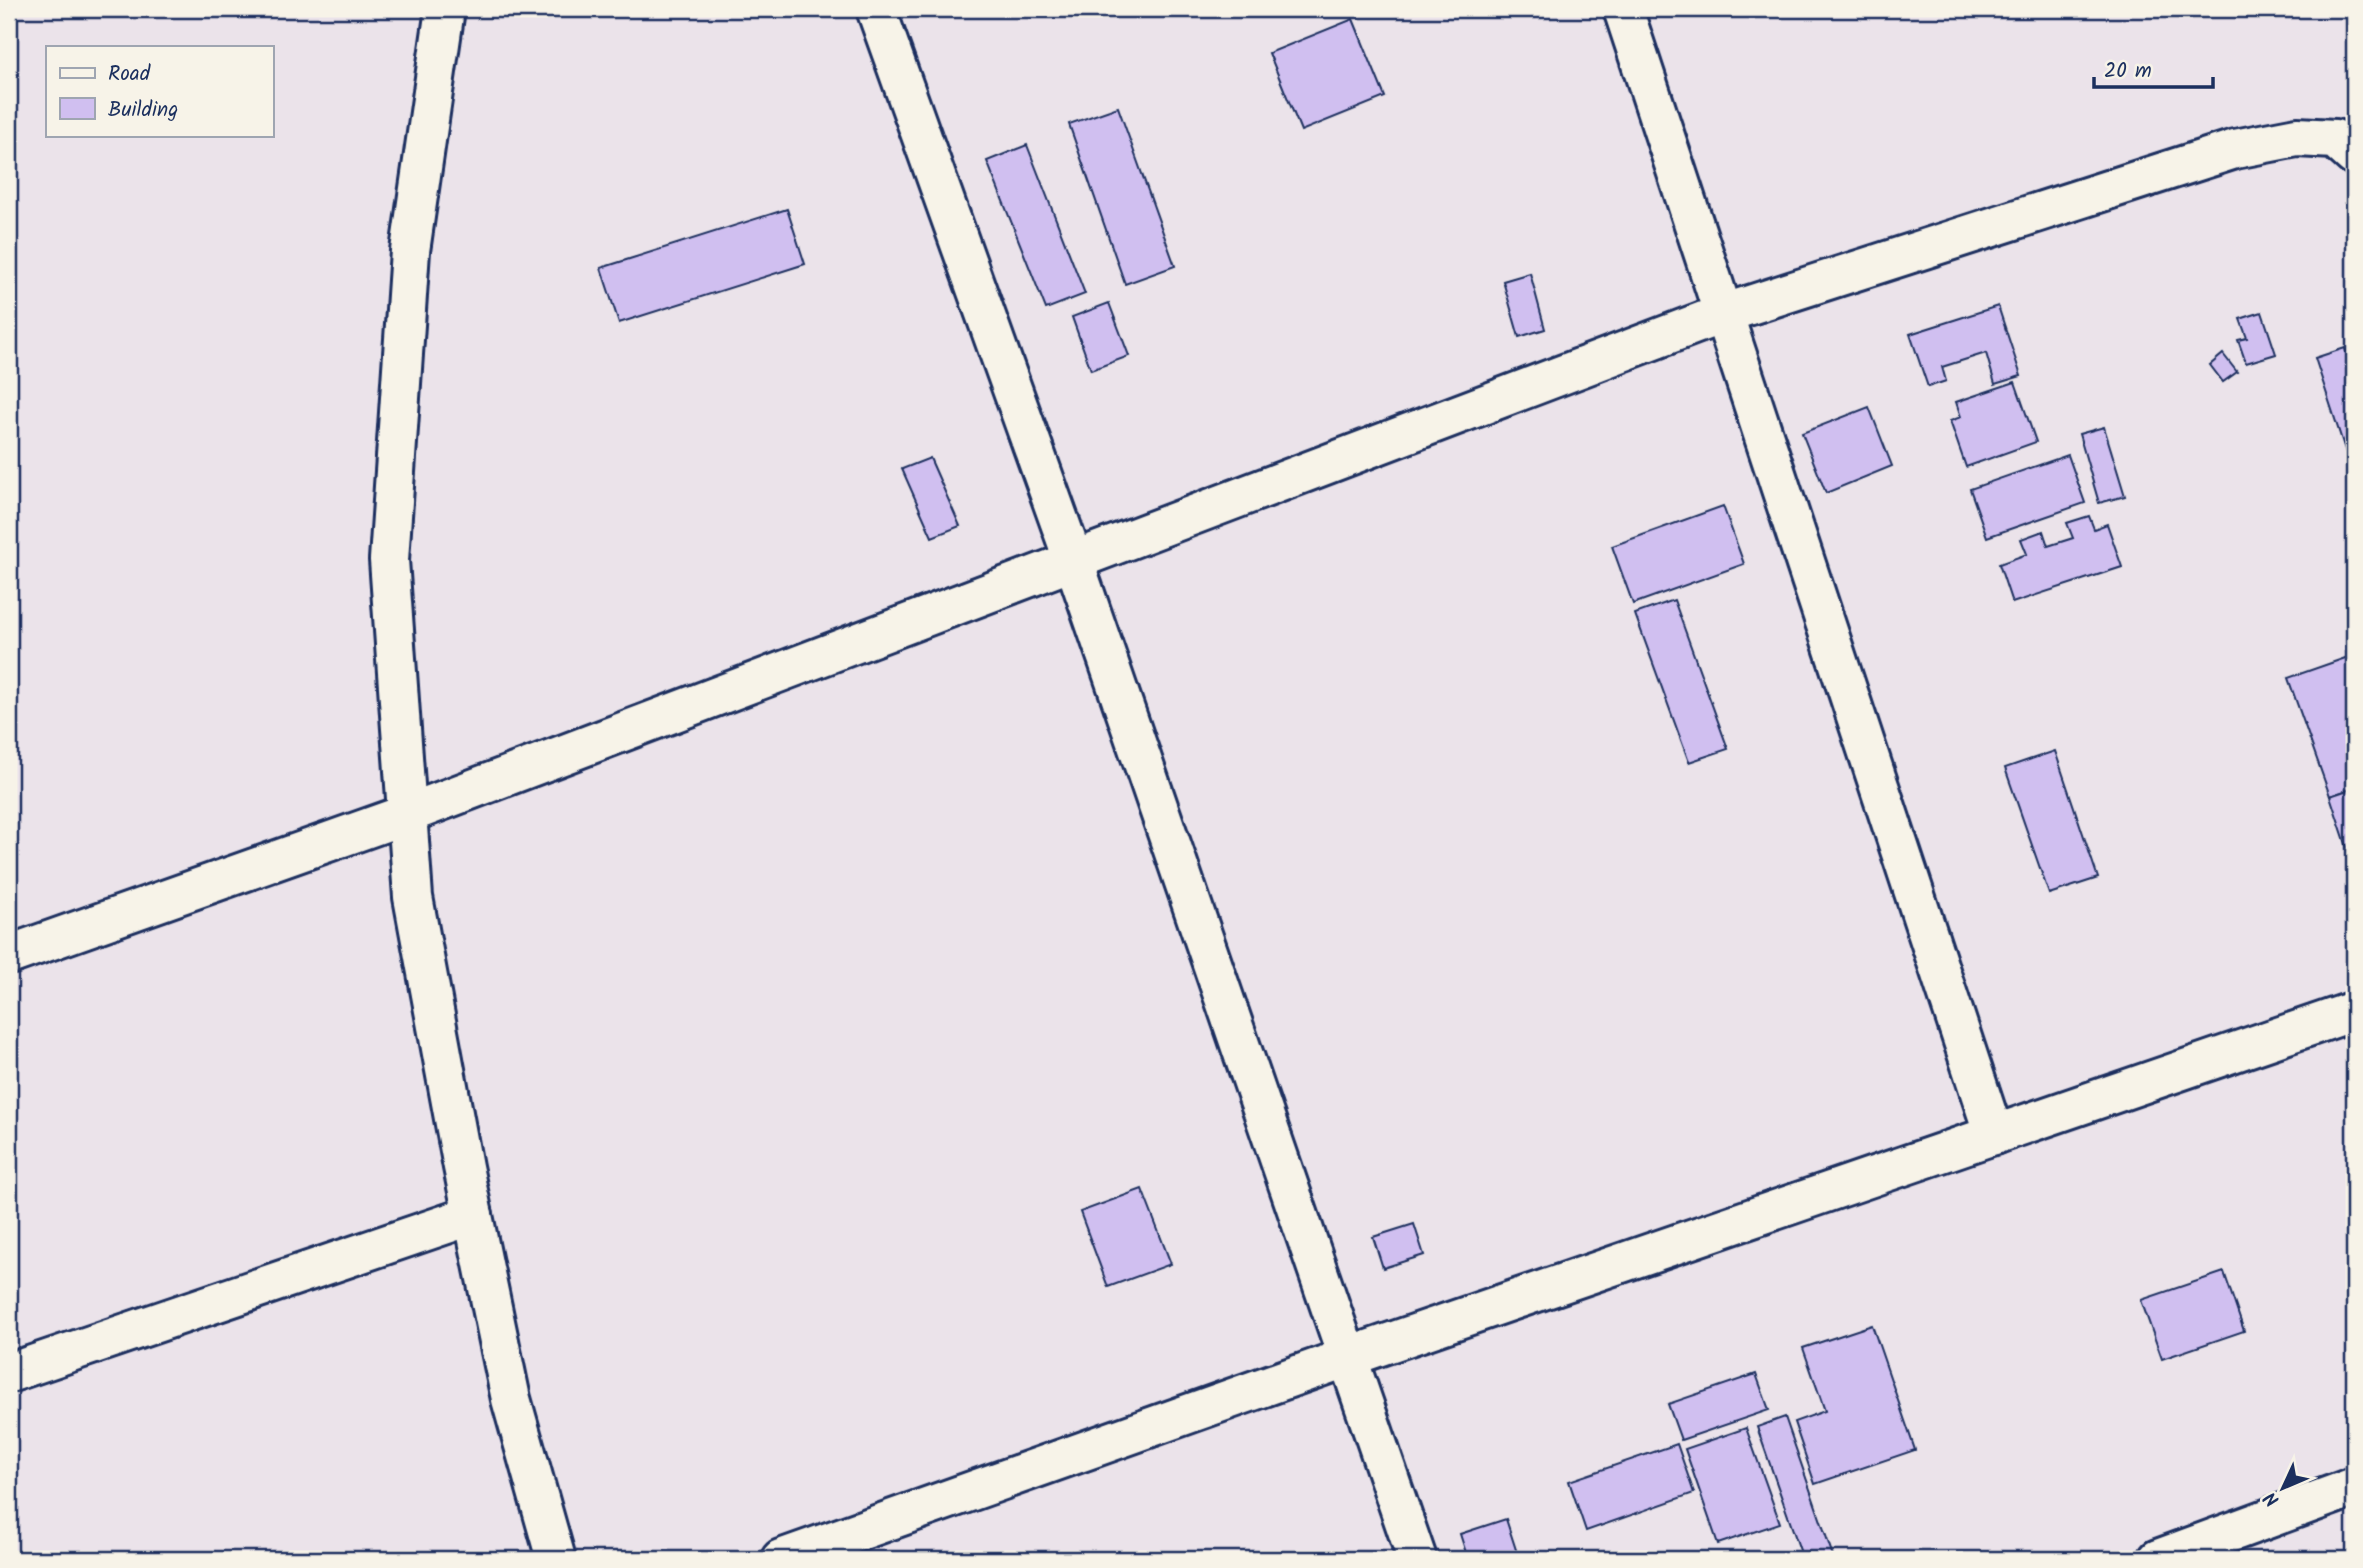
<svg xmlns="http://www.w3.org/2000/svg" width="2363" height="1568" viewBox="0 0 2363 1568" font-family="Kalam,sans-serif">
	<rect width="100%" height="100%" fill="#ebe3ea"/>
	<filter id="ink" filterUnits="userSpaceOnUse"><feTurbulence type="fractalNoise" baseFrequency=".0143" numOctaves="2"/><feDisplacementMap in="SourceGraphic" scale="14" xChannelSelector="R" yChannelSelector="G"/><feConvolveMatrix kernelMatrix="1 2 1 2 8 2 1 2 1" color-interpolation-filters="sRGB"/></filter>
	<g filter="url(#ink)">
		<g fill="#d0bff0" stroke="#1b2f5e" stroke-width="2">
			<path d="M1353,19L1385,97L1301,131L1269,53Z"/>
			<path d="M1118,107L1175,266L1125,284L1069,124Z"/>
			<path d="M1027,145L1085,294L1046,309L987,161Z"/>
			<path d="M787,209L805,264L619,323L601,268Z"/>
			<path d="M1530,273L1545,329L1519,337L1503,281Z"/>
			<path d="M1109,303L1129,356L1091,370L1072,317Z"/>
			<path d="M1998,306L2021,376L1995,384L1986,353L1942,367L1946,381L1928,387L1910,334Z"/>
			<path d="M2262,312L2276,354L2246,363L2238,340L2247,338L2240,319Z"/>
			<path d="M2345,348L2354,376V464L2350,465L2315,358Z"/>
			<path d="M2223,354L2237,372L2223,382L2210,365Z"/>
			<path d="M2015,382L2036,442L1966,467L1950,421L1961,417L1956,402Z"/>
			<path d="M1869,407L1892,466L1826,493L1802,433Z"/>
			<path d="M2104,427L2125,496L2099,503L2079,434Z"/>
			<path d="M2068,455L2085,503L1987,537L1970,489Z"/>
			<path d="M930,458L960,526L932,537L902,469Z"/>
			<path d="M1723,506L1744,564L1633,604L1612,546Z"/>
			<path d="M2089,516L2094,529L2107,524L2122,567L2012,603L1999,564L2027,554L2021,539L2043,531L2048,546L2073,538L2067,523Z"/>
			<path d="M1674,600L1728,749L1689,762L1635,614Z"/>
			<path d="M2354,655V788L2330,796L2288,678Z"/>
			<path d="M2055,751L2098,878L2049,894L2005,768Z"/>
			<path d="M2354,788V868L2330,796Z"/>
			<path d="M1142,1189L1171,1264L1108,1287L1080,1212Z"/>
			<path d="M1414,1224L1424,1255L1383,1268L1373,1237Z"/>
			<path d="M2224,1272L2244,1331L2162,1359L2141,1300Z"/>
			<path d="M1872,1325L1915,1450L1815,1484L1794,1422L1825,1411L1803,1348Z"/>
			<path d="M1756,1374L1769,1410L1681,1440L1668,1404Z"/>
			<path d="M1785,1417L1834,1559H1803L1757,1427Z"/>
			<path d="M1746,1428L1780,1523L1718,1544L1685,1449Z"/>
			<path d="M1677,1444L1694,1493L1586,1531L1569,1481Z"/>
			<path d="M1506,1519L1519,1559H1468L1460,1534Z"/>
		</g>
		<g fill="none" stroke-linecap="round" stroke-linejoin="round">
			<g stroke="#1b2f5e" stroke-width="44">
				<g id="minor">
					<path d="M445,9L410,251L389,560L413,897L463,1167L511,1399L556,1559"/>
					<path d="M876,9L1073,559L1417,1559"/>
					<path d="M1623,9L1994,1135"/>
					<path d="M9,955L407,814L1722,314L2235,149L2297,137L2335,139L2354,156"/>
					<path d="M9,1373L473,1215"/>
					<path d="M781,1559L1348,1357L2354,1011"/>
					<path d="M2158,1559L2354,1487"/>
				</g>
			</g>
			<path stroke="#1b2f5e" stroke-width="4.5" stroke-dasharray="7 5" stroke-linecap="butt" d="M2348,102L2354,84"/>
			<use href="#minor" stroke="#f7f3e8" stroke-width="38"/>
		</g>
	</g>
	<rect width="2363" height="1568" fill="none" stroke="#f7f3e8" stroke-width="35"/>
	<rect x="18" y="18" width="2328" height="1533" fill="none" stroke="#1b2f5e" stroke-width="2.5" filter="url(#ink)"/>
	<rect x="46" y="46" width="228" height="91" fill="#f7f3e8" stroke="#9fa5b1" stroke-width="2"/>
	<rect x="60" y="68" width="35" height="10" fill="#f7f3e8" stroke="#9fa5b1" stroke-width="2"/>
	<text x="108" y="80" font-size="21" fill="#1b2f5e">Road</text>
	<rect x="60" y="98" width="35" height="21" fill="#d0bff0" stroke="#9fa5b1" stroke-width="2"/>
	<text x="108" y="116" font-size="21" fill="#1b2f5e">Building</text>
	<g transform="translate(2283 1488) rotate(226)" stroke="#f7f3e8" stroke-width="5" paint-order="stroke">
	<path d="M0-5L12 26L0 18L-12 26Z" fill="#1b2f5e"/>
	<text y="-10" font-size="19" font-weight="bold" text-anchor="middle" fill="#1b2f5e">N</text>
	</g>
	<path d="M2094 77v10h119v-10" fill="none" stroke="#1b2f5e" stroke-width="3.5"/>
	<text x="2104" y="77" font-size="21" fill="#1b2f5e" stroke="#f7f3e8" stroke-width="5" paint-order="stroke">20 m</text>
</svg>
